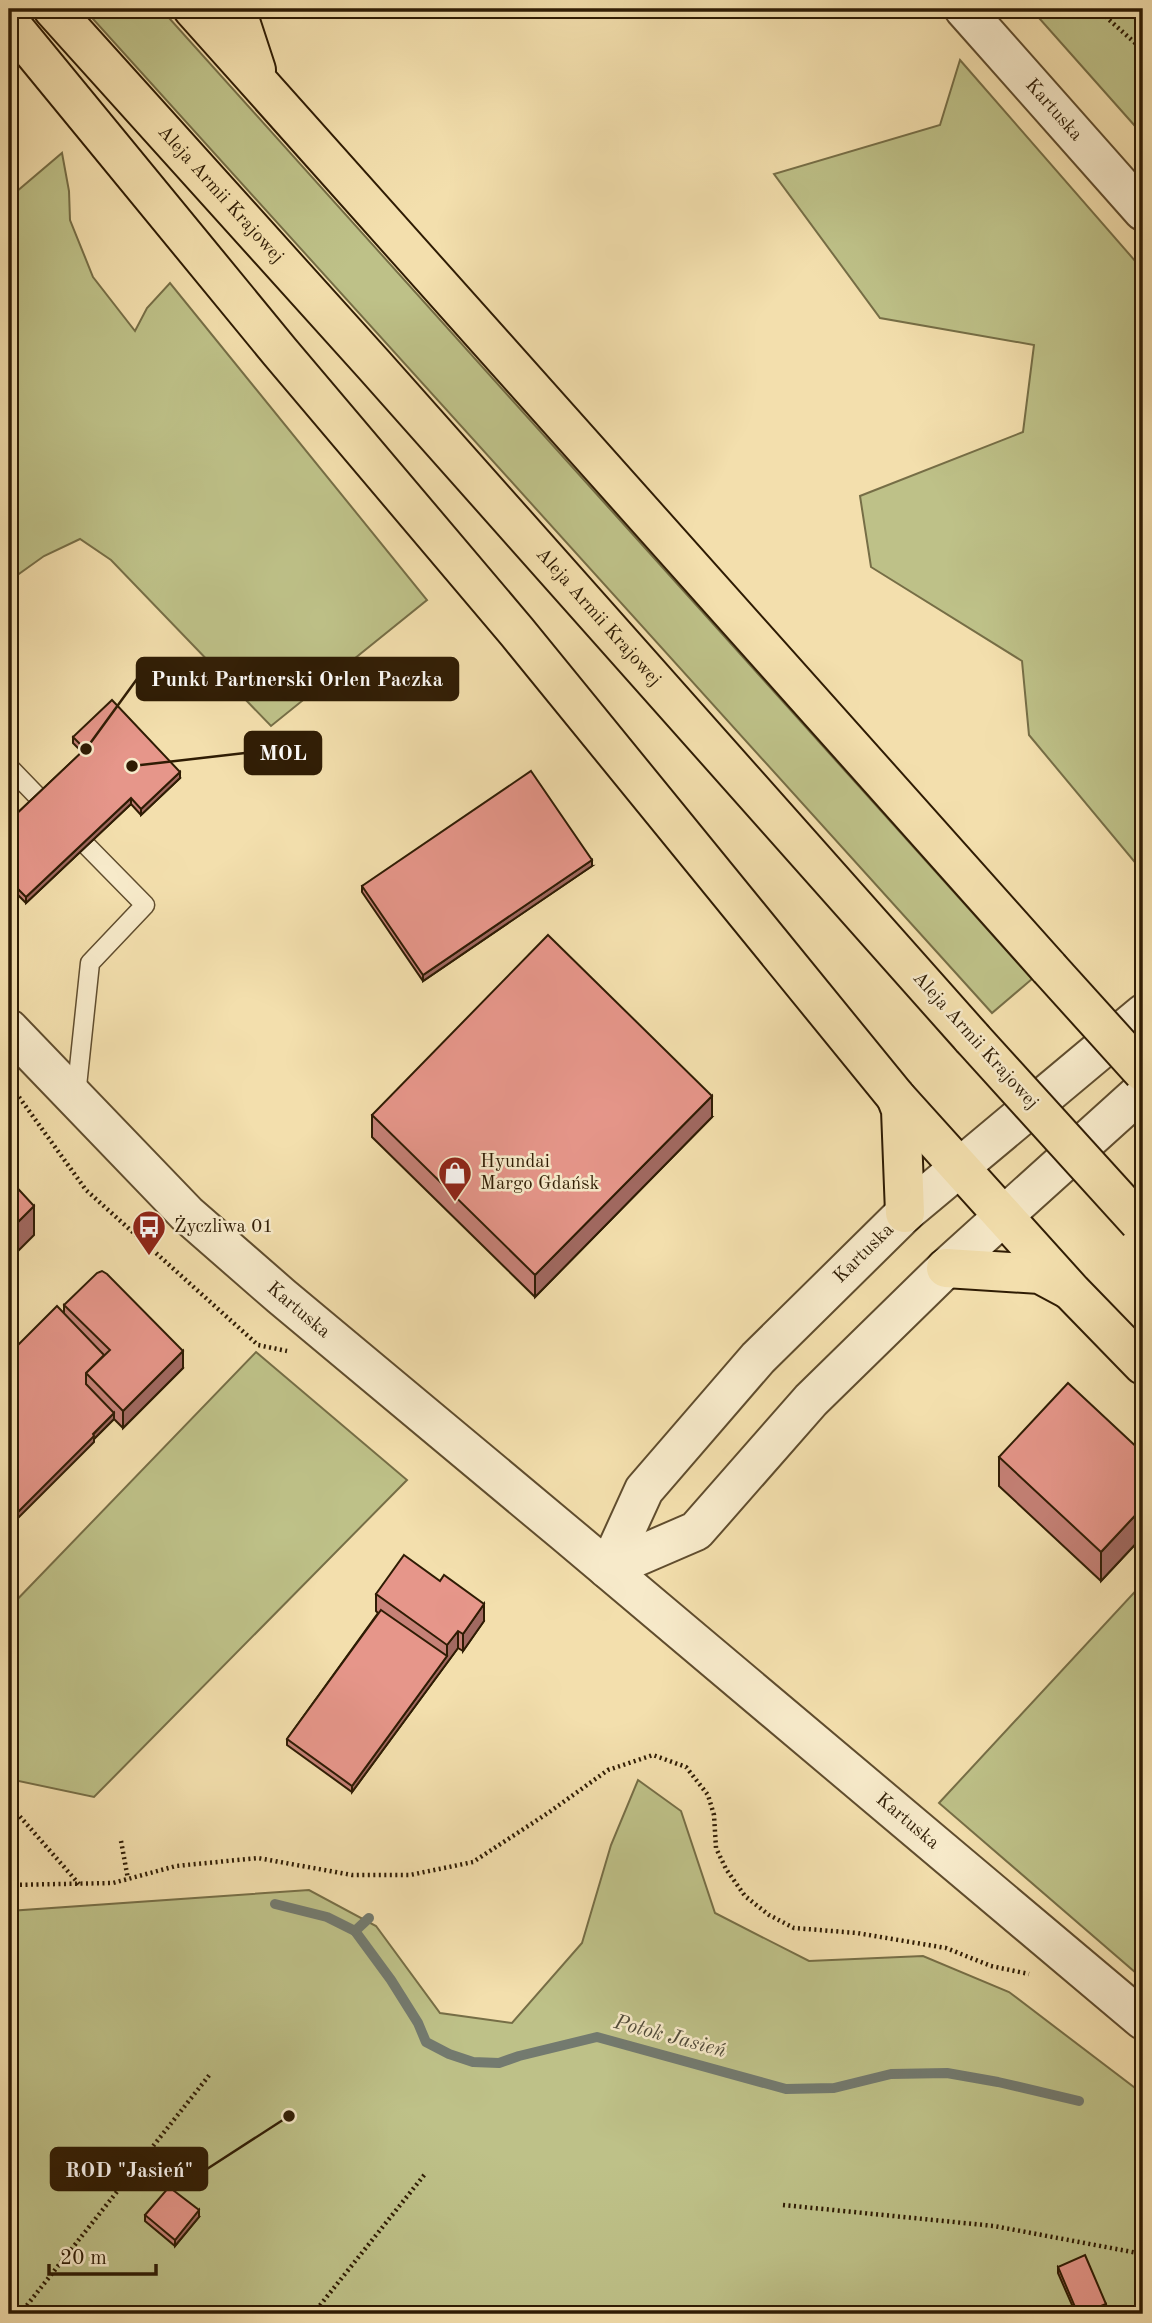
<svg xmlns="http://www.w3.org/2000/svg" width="1152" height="2323" viewBox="0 0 1152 2323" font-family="'Old Standard TT',serif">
	<rect width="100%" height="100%" fill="#f3dfad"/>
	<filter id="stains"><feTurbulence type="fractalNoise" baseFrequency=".00286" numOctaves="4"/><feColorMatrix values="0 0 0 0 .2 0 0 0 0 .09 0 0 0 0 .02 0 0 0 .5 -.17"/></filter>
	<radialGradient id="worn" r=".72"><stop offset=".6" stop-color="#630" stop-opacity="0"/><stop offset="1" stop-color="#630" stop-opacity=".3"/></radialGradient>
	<g fill="#bec188" stroke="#766e46" stroke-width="2">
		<path d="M84,9H161L1032,979L992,1013Z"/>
		<path d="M1031,9H1143V135Z"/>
		<path d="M960,60L1143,270V872L1029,735L1022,661L871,567L860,496L1023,432L1034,345L880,318L774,174L940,125Z"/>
		<path d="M62,153L69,191L70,220L93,277L135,331L147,308L170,283L427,600L271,726L111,560L80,539L44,556L9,581V198Z"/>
		<path d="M256,1352L407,1480L94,1797L9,1779V1608Z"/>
		<path d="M1143,1583V1979L939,1803Z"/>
		<path d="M638,1780L681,1811L715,1913L809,1961L923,1956L1009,1992L1143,2094V2314H9V1911L309,1890L376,1926L440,2013L512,2023L582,1943L611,1845Z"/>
	</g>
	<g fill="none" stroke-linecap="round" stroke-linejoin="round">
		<g stroke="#737a6f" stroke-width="10">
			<path d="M275,1904L327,1917L355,1931L391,1980L418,2023L426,2042L449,2054L473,2062L499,2063L519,2056L597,2037L786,2089L834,2088L891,2074L947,2073L998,2082L1079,2101"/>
			<path d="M355,1931L369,1918"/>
		</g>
		<g stroke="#604d2e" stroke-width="21">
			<g id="service">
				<path d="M9,767L39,798"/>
				<path d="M76,1096L90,963L145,905L87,846"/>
			</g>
		</g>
		<g stroke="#604d2e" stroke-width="42">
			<g id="tertiary">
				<path id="s1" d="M964,9L1143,211"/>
				<path id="s2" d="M9,1029L187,1214L281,1296L565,1533L1143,2020"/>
				<path id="s3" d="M608,1569L644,1490L758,1358L905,1213L1143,1014"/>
				<path d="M608,1569L696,1531L811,1400L946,1268L1143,1090"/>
			</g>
		</g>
		<g stroke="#2f1c04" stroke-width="42">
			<g id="primary">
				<path id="s4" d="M53,9L374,365L972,1038"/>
				<path d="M193,9L1049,968"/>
				<path d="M236,9L256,70"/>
				<path d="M9,22L280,352L517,632L896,1097L1072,1292L1143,1365"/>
				<path d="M896,1097L901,1110L905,1213"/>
				<path d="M946,1268L1040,1274L1068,1289"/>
			</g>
		</g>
		<g stroke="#2f1c04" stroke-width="4.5" stroke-dasharray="2 3.5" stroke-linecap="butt">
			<path d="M1097,9L1143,50"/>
			<path d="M19,1097L86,1190L258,1345L287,1351"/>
			<path d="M9,1804L79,1884"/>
			<path d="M121,1841L128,1879"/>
			<path d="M9,1885L113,1883L176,1866L258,1858L352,1875H410L473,1862L548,1813L608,1770L653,1755L686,1767L708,1795L714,1815L716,1848L726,1869L745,1896L769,1915L794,1928L857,1933L946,1948L991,1966L1029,1974"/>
			<path d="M783,2205L994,2226L1143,2254"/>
			<path d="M20,2314L211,2073"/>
			<path d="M313,2314L425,2174"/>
		</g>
		<use href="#service" stroke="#f7eaca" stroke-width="18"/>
		<use href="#tertiary" stroke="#f7eaca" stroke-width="38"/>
		<use href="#primary" stroke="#f3dfad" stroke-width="38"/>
		<g stroke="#2f1c04" stroke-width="42" stroke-linecap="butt">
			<g id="primary-bridge">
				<path d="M1049,968L1143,1072"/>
				<path d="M972,1038L1139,1222"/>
			</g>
		</g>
		<use href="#primary-bridge" stroke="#f3dfad" stroke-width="38"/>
	</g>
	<g fill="#c68177" stroke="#2f1c04" stroke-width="2">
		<path d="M73,737L180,778L141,815L131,804L26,903L9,886V821L82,752L73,743Z"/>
		<path d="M592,866L423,981L362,892V886Z"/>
		<path d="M372,1115L712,1117L535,1297L372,1137Z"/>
		<path d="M64,1305L183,1368L123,1428L114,1419L94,1439V1442L64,1314Z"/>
		<path d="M1143,1453V1536L1101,1581L999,1486V1457Z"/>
		<path d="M440,1581L484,1621L463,1651L458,1648L352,1792L287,1745V1739L378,1613L376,1611V1594Z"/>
		<path d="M145,2215L199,2217L175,2246L145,2221Z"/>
		<path d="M1058,2267L1106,2310L1095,2314H1076L1058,2273Z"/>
	</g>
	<g fill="#a16961" stroke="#2f1c04" stroke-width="2">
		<path d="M180,772V778L141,815V809Z"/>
		<path d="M131,798V804L26,903V897Z"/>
		<path d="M592,860V866L423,981V975Z"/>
		<path d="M712,1096V1117L535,1297V1275Z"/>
		<path d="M34,1206V1235L9,1260V1231Z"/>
		<path d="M183,1351V1368L123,1428V1411Z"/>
		<path d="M114,1413V1419L94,1439V1442L9,1527V1521Z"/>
		<path d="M1143,1507V1536L1101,1581V1552Z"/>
		<path d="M484,1604V1621L463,1651V1634Z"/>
		<path d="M458,1631V1648L352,1792V1786L447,1656V1645Z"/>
		<path d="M199,2210V2217L175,2246V2240Z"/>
		<path d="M1106,2304V2310L1095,2314H1081Z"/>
	</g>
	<g fill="#e6968a" stroke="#2f1c04" stroke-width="2">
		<path d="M112,700L180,772L141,809L131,798L26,897L9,880V821L85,749L73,737Z"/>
		<path d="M531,771L592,860L423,975L362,886Z"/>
		<path d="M548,935L712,1096L535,1275L372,1115Z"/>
		<path d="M9,1179L34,1206L9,1231Z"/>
		<path d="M102,1271L107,1274L183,1351L123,1411L86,1373L110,1350L64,1305L97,1273Z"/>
		<path d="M57,1306L104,1355L86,1373V1384L114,1413L93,1434L94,1436L9,1521V1354Z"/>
		<path d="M1068,1383L1143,1453V1507L1101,1552L999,1457Z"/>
		<path d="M404,1555L440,1581L444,1575L484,1604L463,1634L458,1631L447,1645L376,1594Z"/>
		<path d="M381,1610L447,1656L352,1786L287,1739Z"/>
		<path d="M169,2187L199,2210L175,2240L145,2215Z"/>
		<path d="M1085,2255L1106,2304L1081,2314H1078L1058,2267Z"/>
	</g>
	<defs>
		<g id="shop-pin" transform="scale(1.75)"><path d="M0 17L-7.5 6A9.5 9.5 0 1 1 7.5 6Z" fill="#8f2418" stroke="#f7eaca"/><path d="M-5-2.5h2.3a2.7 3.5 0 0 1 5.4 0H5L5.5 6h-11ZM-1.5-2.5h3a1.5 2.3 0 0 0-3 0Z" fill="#fff"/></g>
		<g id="bus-pin" transform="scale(1.75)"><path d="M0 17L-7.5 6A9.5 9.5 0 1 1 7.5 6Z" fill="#8f2418" stroke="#f7eaca"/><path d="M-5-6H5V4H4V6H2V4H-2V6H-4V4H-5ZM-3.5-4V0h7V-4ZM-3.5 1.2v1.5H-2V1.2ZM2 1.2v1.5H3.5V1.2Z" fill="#fff"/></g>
	</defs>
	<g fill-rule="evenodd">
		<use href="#shop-pin" x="455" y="1173"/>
		<use href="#bus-pin" x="149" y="1227"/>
	</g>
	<g text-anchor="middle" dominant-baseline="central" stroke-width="5" stroke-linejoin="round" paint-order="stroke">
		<g font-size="19" fill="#2f1c04" stroke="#f7eaca">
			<text stroke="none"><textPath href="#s1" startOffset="135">Kartuska</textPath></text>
			<text stroke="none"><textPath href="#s4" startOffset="250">Aleja Armii Krajowej</textPath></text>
			<text stroke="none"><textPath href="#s4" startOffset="817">Aleja Armii Krajowej</textPath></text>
			<text transform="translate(975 1041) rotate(48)">Aleja Armii Krajowej</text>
			<text stroke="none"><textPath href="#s3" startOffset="410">Kartuska</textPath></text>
			<text stroke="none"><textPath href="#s2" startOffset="404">Kartuska</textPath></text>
			<text stroke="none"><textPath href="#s2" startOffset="1199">Kartuska</textPath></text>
		</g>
		<g font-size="19" fill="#2f1c04" stroke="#f7eaca" text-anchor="start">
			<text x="480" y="1162">Hyundai<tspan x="480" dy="22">Margo Gdańsk</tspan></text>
			<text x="174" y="1227">Życzliwa 01</text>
		</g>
		<g font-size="21" font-style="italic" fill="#514b3a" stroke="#f7eaca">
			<text transform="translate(670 2037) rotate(15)">Potok Jasień</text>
		</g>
	</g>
	<path fill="none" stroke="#2f1c04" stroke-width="2.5" d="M86 749L137 679M132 766L245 753M289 2116L207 2169"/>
	<g fill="#2f1c04" stroke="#f7eaca" stroke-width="2.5">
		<circle cx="86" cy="749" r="7"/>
		<circle cx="132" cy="766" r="7"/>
		<circle cx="289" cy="2116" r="7"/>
	</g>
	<g fill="#2f1c04" stroke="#2f1c04" stroke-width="2.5">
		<rect x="137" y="658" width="321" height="42" rx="7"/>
		<rect x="245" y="732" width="76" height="42" rx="7"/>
		<rect x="51" y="2148" width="156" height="42" rx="7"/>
	</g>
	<g font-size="21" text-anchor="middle" font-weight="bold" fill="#fff">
		<text x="297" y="686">Punkt Partnerski Orlen Paczka</text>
		<text x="283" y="760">MOL</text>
		<text x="129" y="2177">ROD "Jasień"</text>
	</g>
	<rect width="1152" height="2323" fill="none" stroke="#f3dfad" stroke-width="35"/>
	<rect x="10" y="10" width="1131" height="2302" fill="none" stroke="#2f1c04" stroke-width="3.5"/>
	<rect x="18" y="18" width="1117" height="2288" fill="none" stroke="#2f1c04" stroke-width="2"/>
	<path d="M49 2264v10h107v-10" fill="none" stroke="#2f1c04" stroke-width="3.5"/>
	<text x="60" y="2264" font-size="21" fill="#2f1c04" stroke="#f7eaca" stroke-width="5" paint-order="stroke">20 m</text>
	<rect width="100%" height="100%" filter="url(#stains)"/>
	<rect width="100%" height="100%" fill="url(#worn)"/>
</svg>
